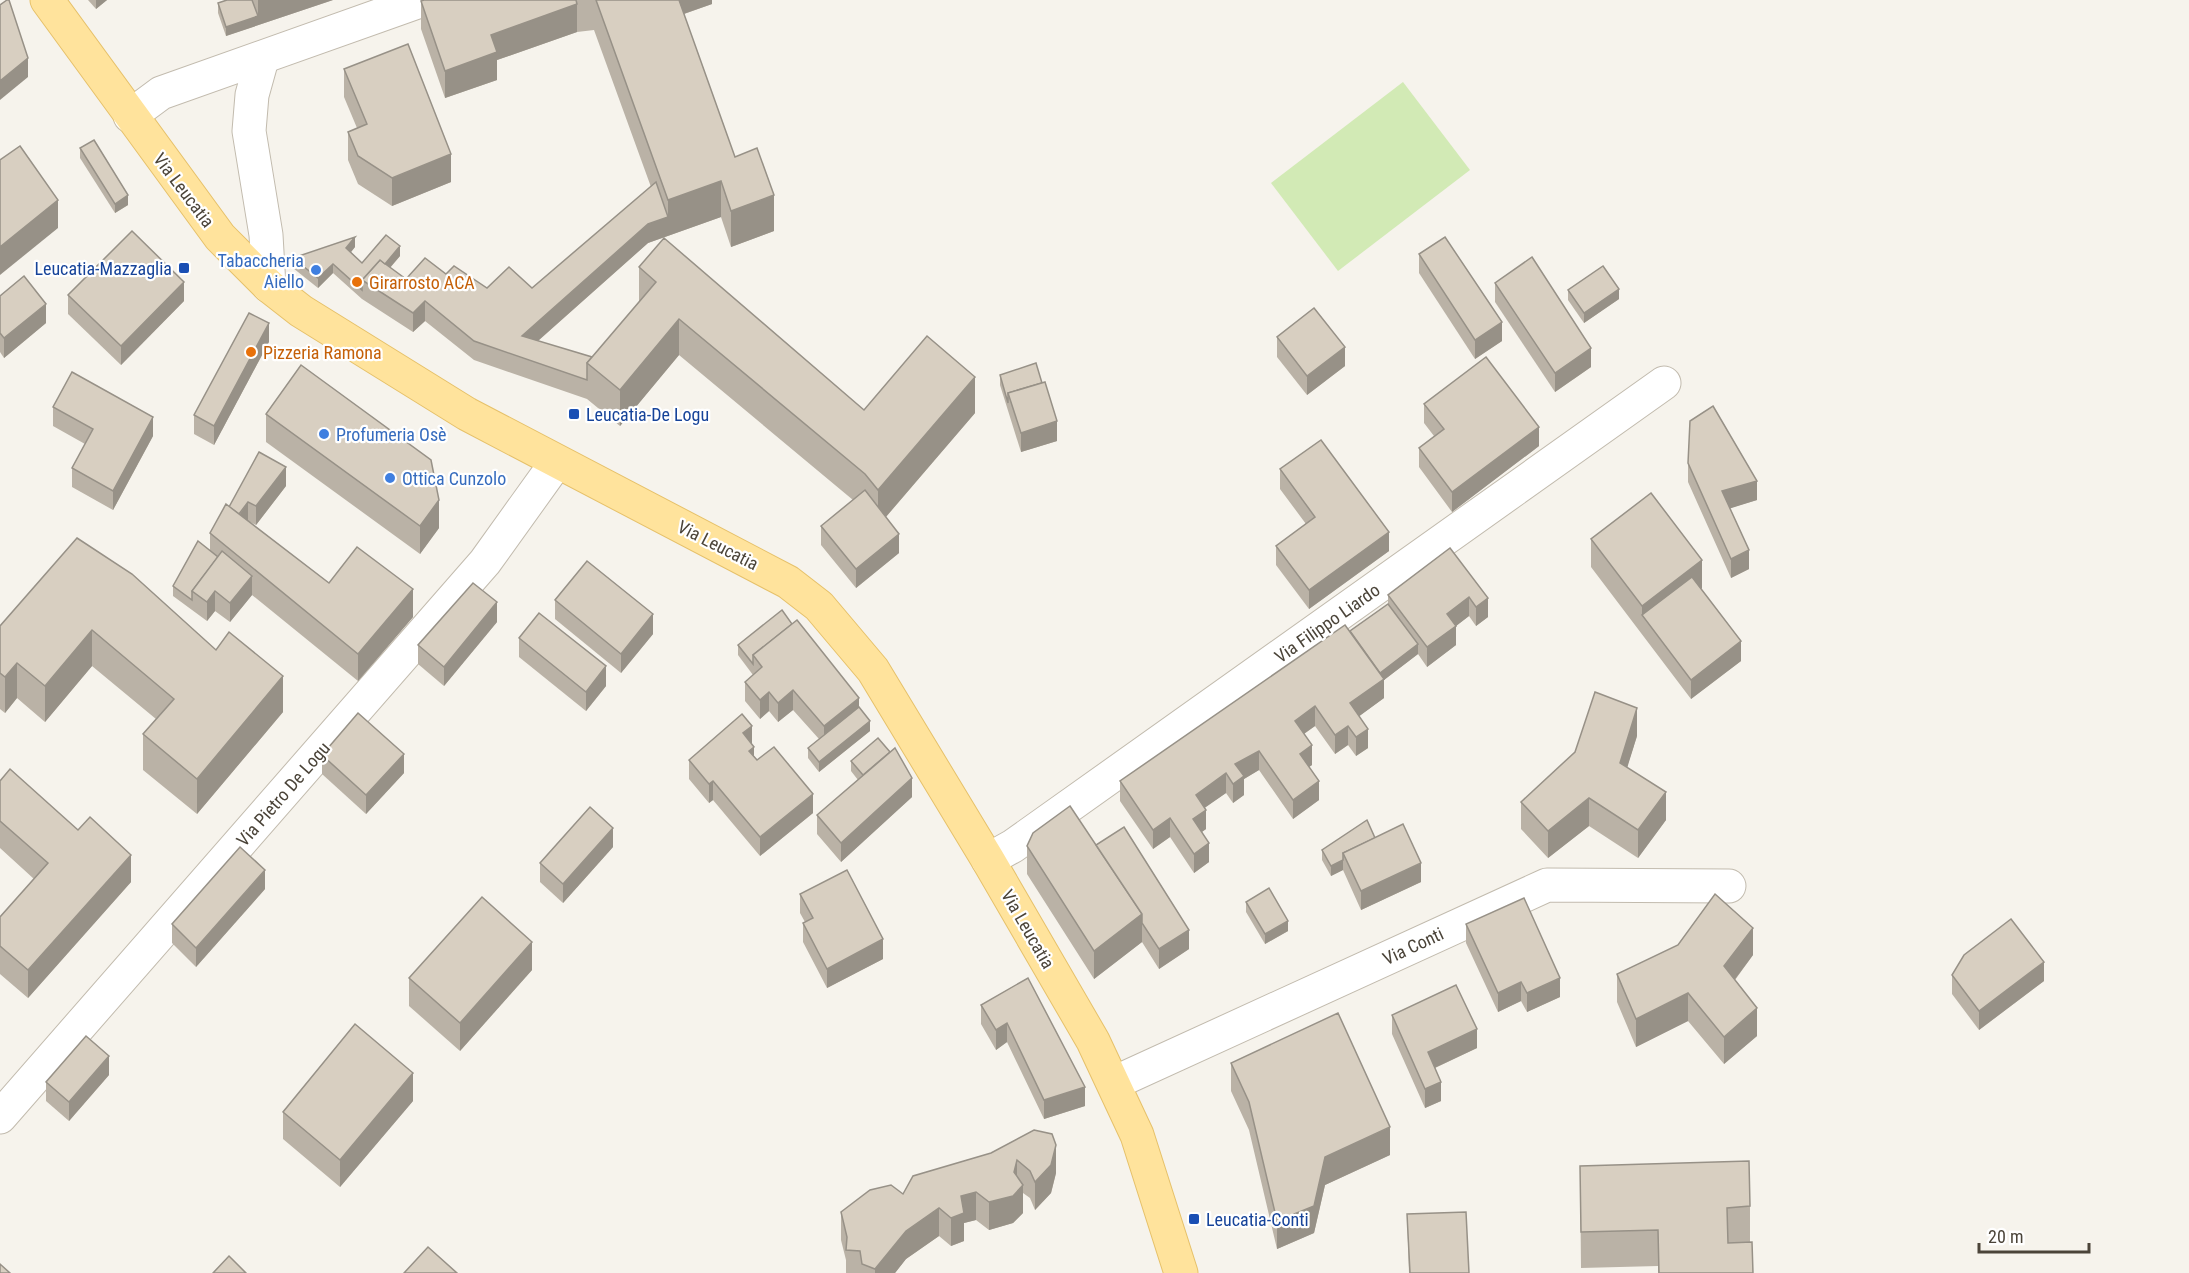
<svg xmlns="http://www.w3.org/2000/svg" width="2189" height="1273" viewBox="0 0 2189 1273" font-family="'Roboto Condensed',sans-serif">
	<rect width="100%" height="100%" fill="#f6f3ec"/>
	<path fill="#d2eab5" d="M1403,82L1470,170L1338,271L1271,183Z"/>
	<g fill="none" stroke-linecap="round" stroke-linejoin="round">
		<g stroke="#c2bbae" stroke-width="35">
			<g id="minor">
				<path d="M262,59L252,95L249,131L266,235L269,286"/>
				<path d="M130,116L161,93L423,0"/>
				<path d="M988,860L1013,846L1664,383"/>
				<path d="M1114,1083L1547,885L1729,886"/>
				<path d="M0,1117L485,562L556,463"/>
			</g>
		</g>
		<g stroke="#e6c16a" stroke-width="35">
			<path id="primary" d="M47,0L220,237L269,286L301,311L467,414L788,582L819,606L873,670L988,860L1093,1041L1137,1135L1181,1273"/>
		</g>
		<use href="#minor" stroke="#fff" stroke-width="33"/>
		<use href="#primary" stroke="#ffe39c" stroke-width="33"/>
	</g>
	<g fill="#bab2a6">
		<path d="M88,0H107L96,9Z"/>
		<path d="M227,0H333L226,36L218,13V3Z"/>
		<path d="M424,0H712V4L684,14L735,157L774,231L731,247L721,217L648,243L538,341L592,357L639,303V267L864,410L975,413L886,517L899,553L856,588L821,545V526L853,500L679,355L620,426L587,399L474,360L425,321L413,332L362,299L333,273L318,288L293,268V258L355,247L351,252L362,263L400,256L390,268L406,279L446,274L487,288H532L651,187L594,30L577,32L497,60V80L445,98L421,29V1Z"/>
		<path d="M344,69L451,182L392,206L358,184L348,160V132L357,128L344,97Z"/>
		<path d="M80,148L128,205L115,213L80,158Z"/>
		<path d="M1419,254L1502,341L1475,359L1419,273Z"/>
		<path d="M1495,283L1591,367L1555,392L1495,302Z"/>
		<path d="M1568,290L1619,299L1584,323L1568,300Z"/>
		<path d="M68,295L184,301L121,365L68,314Z"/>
		<path d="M0,296L46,323L4,358L0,352Z"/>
		<path d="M1277,337L1345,366L1307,395L1277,357Z"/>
		<path d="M269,342L214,445L194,434V415Z"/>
		<path d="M1000,375L1042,383L1057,441L1021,452L1000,385Z"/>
		<path d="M1424,404L1539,446L1452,512L1419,467V448L1434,436L1424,423Z"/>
		<path d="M53,407L153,436L113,510L72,487V468L85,444L53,426Z"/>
		<path d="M266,414L439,528L420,554L266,442Z"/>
		<path d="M1688,463L1757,500L1730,508L1749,569L1731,578L1688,482Z"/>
		<path d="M1280,469L1389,551L1309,609L1276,565V546L1306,524L1280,489Z"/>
		<path d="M286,486L256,525L248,521L329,583L413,617L358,681L252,595L230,622L215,611L207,621L173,596V586L210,550V533L229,507Z"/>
		<path d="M77,538L283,712L197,814L143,770V734L156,719L92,666L45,722L17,698L5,713L0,709V626Z"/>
		<path d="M1591,539L1702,588L1701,589L1741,661L1691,699L1591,567Z"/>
		<path d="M1450,548L1488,617L1476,626L1469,616L1456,626V645L1427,667L1418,654L1384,680V698L1359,716L1368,748L1356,756L1348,745L1335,754L1315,726L1304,734L1312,765L1309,767L1319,800L1293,819L1259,770L1244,779V795L1233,803L1226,793L1205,807L1206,829L1202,832L1209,862L1194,873L1170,837L1153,849L1120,801V781L1350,631L1388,604V595Z"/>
		<path d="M555,600L653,634L621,673L555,619Z"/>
		<path d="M497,622L444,686L418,664V645Z"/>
		<path d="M519,638L606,686L586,711L519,657Z"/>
		<path d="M738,645L859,707L870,731L819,772L808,758V748L819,739L793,710L778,722L769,711L760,719L745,701V682L753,675L738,655Z"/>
		<path d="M1637,736L1627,767L1666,820L1638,858L1589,826L1548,858L1521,829V802Z"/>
		<path d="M752,744L754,756L757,760L813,813L760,856L713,800L709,803L689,779V760Z"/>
		<path d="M322,755L404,773L366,814L322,774Z"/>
		<path d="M851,761L912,797L841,862L817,834V815L858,780L851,771Z"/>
		<path d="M0,781L78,830L131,882L28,998L0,974V917L34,879L0,848Z"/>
		<path d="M1375,838L1421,882L1361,910L1343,870L1331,876L1322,860V850Z"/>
		<path d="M1096,845L1189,949L1159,969L1142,942L1094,979L1027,874V846Z"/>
		<path d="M613,847L563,903L540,882V863Z"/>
		<path d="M265,889L196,967L172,943V924Z"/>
		<path d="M800,894L883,959L827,988L803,942V923L805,922L800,913Z"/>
		<path d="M1246,902L1288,931L1265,944L1246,912Z"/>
		<path d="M1466,924L1560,997L1527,1012L1521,1001L1498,1012L1466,943Z"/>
		<path d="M1753,955L1735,980L1757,1036L1724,1064L1688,1021L1636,1047L1617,1002V974Z"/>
		<path d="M532,970L460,1051L409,1006V978Z"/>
		<path d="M1952,975L2044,981L1979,1030L1952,994Z"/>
		<path d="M1028,978L1085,1106L1044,1119L1007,1042L996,1050L981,1024V1005Z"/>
		<path d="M1392,1015L1477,1048L1435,1068L1441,1101L1425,1108L1392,1034Z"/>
		<path d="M1231,1063L1390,1155L1325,1185L1314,1233L1277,1249L1249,1130L1231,1091Z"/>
		<path d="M109,1075L69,1121L46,1101V1082Z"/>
		<path d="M413,1101L340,1187L283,1139V1112Z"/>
		<path d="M1034,1130L1056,1173L1051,1193L1035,1210L1030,1198L1023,1193V1213L1013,1223L989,1230L976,1220L964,1223V1241L951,1246L939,1236L906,1259L895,1273H846V1260L841,1240V1212L903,1194L991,1153Z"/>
		<path d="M1580,1166L1750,1206V1242L1753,1273H1658V1266L1581,1268Z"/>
		<path d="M1407,1214L1469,1273H1409Z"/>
	</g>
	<g fill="#979187">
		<path d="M96,0H107L96,9Z"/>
		<path d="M258,0H333L226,36V27L258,16Z"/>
		<path d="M672,0H712V4L672,18Z"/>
		<path d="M577,4V32L497,60V80L445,98V71L491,35Z"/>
		<path d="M28,58V77L0,100V81Z"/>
		<path d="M451,154V182L392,206V178Z"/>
		<path d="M721,181V217L648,243L522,355V336L648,224L668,217V200Z"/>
		<path d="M128,195V205L115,213V204Z"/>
		<path d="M774,195V231L731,247V211Z"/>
		<path d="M58,200V228L0,275V247Z"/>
		<path d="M355,237V247L346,258V248Z"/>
		<path d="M400,246V256L373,287L367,284Z"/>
		<path d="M333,264V273L318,288V278Z"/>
		<path d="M184,282V301L121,365V346Z"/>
		<path d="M1619,289V299L1584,323V313Z"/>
		<path d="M425,301V321L413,332V313Z"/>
		<path d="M46,304V323L4,358V338Z"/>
		<path d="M679,319V355L620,426V390Z"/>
		<path d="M1502,322V341L1475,359V340Z"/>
		<path d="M269,323V342L214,445V426Z"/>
		<path d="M1345,347V366L1307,395V376Z"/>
		<path d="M1591,348V367L1555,392V373Z"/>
		<path d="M975,377V413L878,526V490Z"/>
		<path d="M153,417V436L113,510V491Z"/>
		<path d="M1057,421V441L1021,452V433Z"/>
		<path d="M1539,427V446L1452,512V492Z"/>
		<path d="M286,467V486L256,525V506Z"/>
		<path d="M1757,481V500L1722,511V491Z"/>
		<path d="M439,500V528L420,554V526Z"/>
		<path d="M248,502V521L236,520Z"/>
		<path d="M1389,532V551L1309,609V590Z"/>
		<path d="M899,534V553L856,588V569Z"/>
		<path d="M1749,550V569L1731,578V559Z"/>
		<path d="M1702,560V588L1651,627L1642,615V606Z"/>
		<path d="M252,576V595L230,622V603Z"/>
		<path d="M413,589V617L358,681V654Z"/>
		<path d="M215,591V611L207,621V602Z"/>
		<path d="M1469,597V616L1456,626V645L1427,667V647L1447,614Z"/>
		<path d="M1488,598V617L1476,626V607Z"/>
		<path d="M497,602V622L444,686V667Z"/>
		<path d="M653,614V634L621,673V654Z"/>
		<path d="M92,630V666L45,722V686Z"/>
		<path d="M1741,641V661L1691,699V680Z"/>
		<path d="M1418,644V654L1384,680V698L1350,723V703L1375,677Z"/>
		<path d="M17,663V698L5,713V677Z"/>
		<path d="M606,666V686L586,711V692Z"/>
		<path d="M283,676V712L197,814V779Z"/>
		<path d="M793,690V710L778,722V703Z"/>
		<path d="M769,692V711L760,719V700Z"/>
		<path d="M859,698V717L824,745V726Z"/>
		<path d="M1315,706V726L1295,740V721Z"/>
		<path d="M1637,708V736L1620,791V763Z"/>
		<path d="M870,721V731L819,772V762Z"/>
		<path d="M752,726V745L743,733Z"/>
		<path d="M1348,726V745L1335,754V735Z"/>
		<path d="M1368,729V748L1356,756V737Z"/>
		<path d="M1312,745V765L1300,773V754Z"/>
		<path d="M754,747V766L749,751Z"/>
		<path d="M1259,751V770L1244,779V795L1233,803V784L1235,764Z"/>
		<path d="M404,754V773L366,814V795Z"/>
		<path d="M1226,773V793L1196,814V795Z"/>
		<path d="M912,778V797L841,862V843Z"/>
		<path d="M713,781V800L709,803V784Z"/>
		<path d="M1319,781V800L1293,819V800Z"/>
		<path d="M1666,792V820L1638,858V830Z"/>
		<path d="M813,794V813L760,856V837Z"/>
		<path d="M1589,798V826L1548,858V831Z"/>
		<path d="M1206,810V829L1193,838V819Z"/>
		<path d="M1170,818V837L1153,849V830Z"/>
		<path d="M613,828V847L563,903V884Z"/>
		<path d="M1209,843V862L1194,873V854Z"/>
		<path d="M131,855V882L28,998V970Z"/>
		<path d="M1343,860V870L1331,876V866Z"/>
		<path d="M1421,863V882L1361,910V891Z"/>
		<path d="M265,870V889L196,967V948Z"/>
		<path d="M1142,914V942L1094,979V951Z"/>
		<path d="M1288,921V931L1265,944V934Z"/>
		<path d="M1753,928V955L1724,994V966Z"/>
		<path d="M1189,930V949L1159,969V949Z"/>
		<path d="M883,939V959L827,988V969Z"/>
		<path d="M532,942V970L460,1051V1023Z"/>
		<path d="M2044,962V981L1979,1030V1011Z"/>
		<path d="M1560,978V997L1527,1012V993Z"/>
		<path d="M1521,982V1001L1498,1012V993Z"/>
		<path d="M1688,993V1021L1636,1047V1019Z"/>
		<path d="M1757,1008V1036L1724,1064V1037Z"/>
		<path d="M1007,1023V1042L996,1050V1030Z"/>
		<path d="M1477,1029V1048L1428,1071V1052Z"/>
		<path d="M109,1056V1075L69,1121V1102Z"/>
		<path d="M413,1073V1101L340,1187V1160Z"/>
		<path d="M1441,1082V1101L1425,1108V1089Z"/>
		<path d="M1085,1087V1106L1044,1119V1100Z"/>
		<path d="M1390,1127V1155L1325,1185L1314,1233L1277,1249V1221L1325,1157Z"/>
		<path d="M1056,1145V1173L1051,1193L1035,1210V1182Z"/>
		<path d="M1017,1160V1187L1023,1185V1213L1013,1223L989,1230V1202L1014,1172Z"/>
		<path d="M976,1192V1220L964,1223V1241L951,1246V1218L961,1196Z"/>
		<path d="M939,1208V1236L906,1259L895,1273H875V1269L906,1231Z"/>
	</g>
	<g fill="#d8cfc1" stroke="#979187" stroke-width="1.5">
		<path d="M7,0H9L28,58L0,81V5Z"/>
		<path d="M227,0H252L258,16L226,27L218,3Z"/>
		<path d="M424,0H576L577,4L491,35L497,52L445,71L421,1Z"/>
		<path d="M596,0H679L735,157L757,148L774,195L731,211L721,181L668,200Z"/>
		<path d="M408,44L451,154L392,178L358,156L348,132L367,124L344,69Z"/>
		<path d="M94,140L128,195L115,204L80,148Z"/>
		<path d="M20,146L58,200L0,247V160Z"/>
		<path d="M656,182L668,217L648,224L522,336L592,357L587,363V380L474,341L425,301L413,313L362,280L380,260L406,279L425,258L446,274L454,266L487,288L509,267L532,288Z"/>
		<path d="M132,231L184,282L121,346L68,295Z"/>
		<path d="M386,235L400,246L385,264L380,260L362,280V290L333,264L318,278L293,258L355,237L346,248L362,263Z"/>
		<path d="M1445,237L1502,322L1475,340L1419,254Z"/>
		<path d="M664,238L864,410L927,336L975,377L878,490L865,474L679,319L620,390L587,363L656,282L639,267Z"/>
		<path d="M1532,257L1591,348L1555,373L1495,283Z"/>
		<path d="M1603,266L1619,289L1584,313L1568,290Z"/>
		<path d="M24,276L46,304L4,338L0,333V296Z"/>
		<path d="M1314,308L1345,347L1307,376L1277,337Z"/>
		<path d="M249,313L269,323L214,426L194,415Z"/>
		<path d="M1486,357L1539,427L1452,492L1419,448L1444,429L1424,404Z"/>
		<path d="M1036,363L1042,383L1008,393V403L1000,375Z"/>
		<path d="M301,365L431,460L439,500L420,526L266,414Z"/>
		<path d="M72,372L153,417L113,491L72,468L93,429L53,407Z"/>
		<path d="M1045,382L1057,421L1021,433L1008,393Z"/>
		<path d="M1713,406L1757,481L1722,491L1749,550L1731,559L1688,463L1690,421Z"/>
		<path d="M1321,440L1389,532L1309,590L1276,546L1315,517L1280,469Z"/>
		<path d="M259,452L286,467L256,506L248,502L239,514L229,507Z"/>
		<path d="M865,490L899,534L856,569L821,526Z"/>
		<path d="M1651,493L1702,560L1642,606L1591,539Z"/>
		<path d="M226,504L329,583L357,547L413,589L358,654L210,533Z"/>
		<path d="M77,538L132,574L216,650L229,632L283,676L197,779L143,734L174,699L92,630L45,686L17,663L5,677L0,673V626Z"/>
		<path d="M198,541L218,557L192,591V600L173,586Z"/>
		<path d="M1450,548L1488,598L1476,607L1469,597L1447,614L1456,626L1427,647L1388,595Z"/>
		<path d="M222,551L252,576L230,603L215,591L207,602L192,591Z"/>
		<path d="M587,561L653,614L621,654L555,600Z"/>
		<path d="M1692,577L1741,641L1691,680L1642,615Z"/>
		<path d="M473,583L497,602L444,667L418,645Z"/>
		<path d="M1388,604L1418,644L1380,673L1350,631Z"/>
		<path d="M782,610L792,624L753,655V664L738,645Z"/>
		<path d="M539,613L606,666L586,692L519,638Z"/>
		<path d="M797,620L859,698L824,726L793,690L778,703L769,692L760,700L745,682L762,667L753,655Z"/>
		<path d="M1345,625L1384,679L1350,703L1368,729L1356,737L1348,726L1335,735L1315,706L1295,721L1312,745L1300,754L1319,781L1293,800L1259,751L1235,764L1244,776L1233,784L1226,773L1196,795L1206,810L1193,819L1209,843L1194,854L1170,818L1153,830L1120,781Z"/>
		<path d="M1595,692L1637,708L1620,763L1666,792L1638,830L1589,798L1548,831L1521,802L1575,752Z"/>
		<path d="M859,707L870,721L819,762L808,748Z"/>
		<path d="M358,713L404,754L366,795L322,755Z"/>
		<path d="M742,714L752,726L743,733L754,747L749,751L757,760L774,747L813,794L760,837L713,781L709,784L689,760Z"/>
		<path d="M878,738L890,752L863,775L851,761Z"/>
		<path d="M895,748L912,778L841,843L817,815Z"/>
		<path d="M10,769L78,830L90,817L131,855L28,970L0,946V917L48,863L0,821V781Z"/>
		<path d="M1070,806L1142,914L1094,951L1027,846L1033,833Z"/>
		<path d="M590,807L613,828L563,884L540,863Z"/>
		<path d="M1367,820L1375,838L1343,853V860L1331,866L1322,850Z"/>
		<path d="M1403,824L1421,863L1361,891L1343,853Z"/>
		<path d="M1124,827L1189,930L1159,949L1142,923V914L1096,845Z"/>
		<path d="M240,847L265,870L196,948L172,924Z"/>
		<path d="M847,870L883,939L827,969L803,923L813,918L800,894Z"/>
		<path d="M1269,888L1288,921L1265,934L1246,902Z"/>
		<path d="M1715,894L1753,928L1724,966L1757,1008L1724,1037L1688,993L1636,1019L1617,974L1678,945Z"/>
		<path d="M482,897L532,942L460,1023L409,978Z"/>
		<path d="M1524,898L1560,978L1527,993L1521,982L1498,993L1466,924Z"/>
		<path d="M2011,919L2044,962L1979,1011L1952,975L1964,955Z"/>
		<path d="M1028,978L1085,1087L1044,1100L1007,1023L996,1030L981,1005Z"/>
		<path d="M1456,985L1477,1029L1428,1052L1441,1082L1425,1089L1392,1015Z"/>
		<path d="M1338,1013L1390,1127L1325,1157L1314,1206L1277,1221L1249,1102L1231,1063Z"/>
		<path d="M355,1024L413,1073L340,1160L283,1112Z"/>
		<path d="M86,1036L109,1056L69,1102L46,1082Z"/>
		<path d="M1034,1130L1052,1134L1056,1145L1051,1165L1035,1182L1030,1171L1017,1160L1014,1172L1023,1185L1013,1196L989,1202L976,1192L961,1196L964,1213L951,1218L939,1208L906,1231L875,1269L862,1264L860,1251L846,1250L847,1237L841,1212L870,1190L891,1185L903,1194L913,1176L991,1153Z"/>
		<path d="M1749,1161L1750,1206L1727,1208L1728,1243L1752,1242L1753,1273H1659L1658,1230L1581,1232L1580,1166Z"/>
		<path d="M1466,1212L1469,1273H1410L1407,1214Z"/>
		<path d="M428,1247L457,1273H404Z"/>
		<path d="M229,1256L246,1273H213Z"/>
		<path d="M0,1264L10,1273H0Z"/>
	</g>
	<g fill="#1a4fb4" stroke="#fff" stroke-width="2">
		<rect x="178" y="262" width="12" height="12" rx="3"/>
		<rect x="568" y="408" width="12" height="12" rx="3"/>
		<rect x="1188" y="1213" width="12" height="12" rx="3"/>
	</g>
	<g fill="#3f7fe0" stroke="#fff" stroke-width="2">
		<circle cx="316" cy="270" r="6"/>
		<circle cx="324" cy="434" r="6"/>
		<circle cx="390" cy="478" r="6"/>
	</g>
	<g fill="#e8710a" stroke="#fff" stroke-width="2">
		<circle cx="357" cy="282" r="6"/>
		<circle cx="251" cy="352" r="6"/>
	</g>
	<g text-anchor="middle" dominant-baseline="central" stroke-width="4.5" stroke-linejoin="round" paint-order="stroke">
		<g font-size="18" fill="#4b4439" stroke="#fff">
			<text transform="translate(184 190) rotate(53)">Via Leucatia</text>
			<text transform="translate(718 545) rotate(27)">Via Leucatia</text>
			<text transform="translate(1327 623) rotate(-35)">Via Filippo Liardo</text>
			<text transform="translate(283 794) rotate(-49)">Via Pietro De Logu</text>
			<text transform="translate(1028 929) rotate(60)">Via Leucatia</text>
			<text transform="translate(1413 946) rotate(-25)">Via Conti</text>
		</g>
		<g font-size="18" fill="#366cbe" stroke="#fff" text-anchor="start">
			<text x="304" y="260" text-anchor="end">Tabaccheria<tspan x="304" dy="21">Aiello</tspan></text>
			<text x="336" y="434">Profumeria Osè</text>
			<text x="402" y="478">Ottica Cunzolo</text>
		</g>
		<g font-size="18" fill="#164399" stroke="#fff" text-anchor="start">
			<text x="172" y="268" text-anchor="end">Leucatia-Mazzaglia</text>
			<text x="586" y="414">Leucatia-De Logu</text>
			<text x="1206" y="1219">Leucatia-Conti</text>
		</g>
		<g font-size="18" fill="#c56008" stroke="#fff" text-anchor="start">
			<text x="369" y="282">Girarrosto ACA</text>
			<text x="263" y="352">Pizzeria Ramona</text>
		</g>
	</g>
	<path d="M1979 1243v9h110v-9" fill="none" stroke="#4b4439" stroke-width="3"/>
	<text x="1988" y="1243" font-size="18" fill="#4b4439" stroke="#ffffff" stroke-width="4.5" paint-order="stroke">20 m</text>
</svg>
